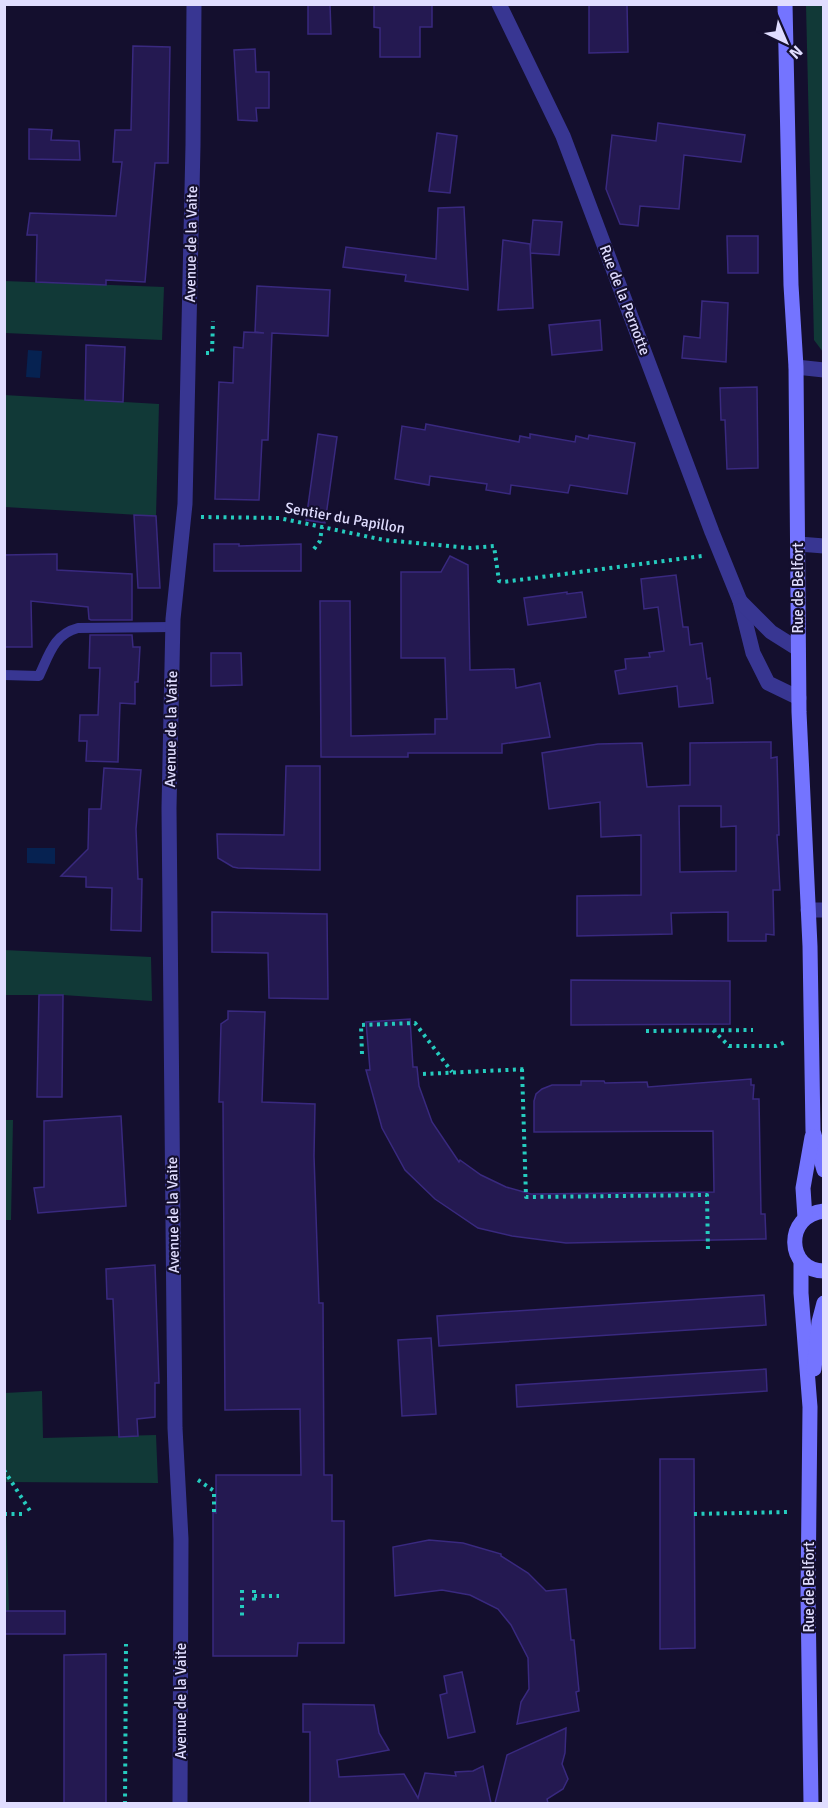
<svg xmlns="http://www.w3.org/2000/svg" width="828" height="1808" viewBox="0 0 828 1808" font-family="Signika,sans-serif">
	<rect width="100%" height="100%" fill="#140f2e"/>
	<g fill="#113937">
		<path d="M806,5H823V352L814,340Z"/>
		<path d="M4,281L164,287L162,340L5,333Z"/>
		<path d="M4,395L159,404L156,516L5,507Z"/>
		<path d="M4,950L151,957L152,1001L63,995H5Z"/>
		<path d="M5,1120H13L11,1220H5Z"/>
		<path d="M42,1391L43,1438L156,1435L158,1483L5,1482L9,1611H5V1393Z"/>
	</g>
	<g fill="#062251">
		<path d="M28,350L42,351L40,378L26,377Z"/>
		<path d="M27,848H55V864L27,863Z"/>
	</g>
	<g fill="#241951" stroke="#39297f" stroke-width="1.5" fill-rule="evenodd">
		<path d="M308,4H330L331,34H308Z"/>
		<path d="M374,4H432V27H420V57H380V28L374,27Z"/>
		<path d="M589,4H627L628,52L589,53Z"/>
		<path d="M133,46L170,47L168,163H155L145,282L106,280V285L36,282L37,235H27L30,213L116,216L122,162H113L115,130H131Z"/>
		<path d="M255,49L256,72H269V108H256L257,121L238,120L234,50Z"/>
		<path d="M658,123L745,135L741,162L684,155L679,209L640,206L638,226L620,224L606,189L612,135L656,141Z"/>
		<path d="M29,129L52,130L51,140L79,141L80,160L29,159Z"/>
		<path d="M437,133L457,136L450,193L429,191Z"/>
		<path d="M464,207L468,290L405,281L406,275L343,267L346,247L436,259L438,208Z"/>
		<path d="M533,220L562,222L559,255L530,253Z"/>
		<path d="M727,236H758V273H728Z"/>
		<path d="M503,240L530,244L533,308L498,310Z"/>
		<path d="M257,286L330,290L328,336L272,333L268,440H262L259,500L215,499L219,382L233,383L234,347L243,348L244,332L264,333L255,332Z"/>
		<path d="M702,301L728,303L726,362L682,358L684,336L700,338Z"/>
		<path d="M600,320L602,350L552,355L549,325Z"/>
		<path d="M86,345L125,347L123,402L85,400Z"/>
		<path d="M757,387L758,468L727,469L725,420H721L720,388Z"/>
		<path d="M426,424L519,442L520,436L530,438V434L575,442L576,436L588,439L589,435L635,443L627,494L570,485L568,493L511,485L510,494L486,490L487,484L430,476L429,485L395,479L402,426L425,430Z"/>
		<path d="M318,434L337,437L325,523L306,520Z"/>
		<path d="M134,515L156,516L160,588H138Z"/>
		<path d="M214,544H239V546L301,544V571H214Z"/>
		<path d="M57,554V570L132,574V620H91L89,619L88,607L31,601L32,647H4V555Z"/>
		<path d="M450,556L468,565L470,670L514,669L516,688L540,683L550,737L502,744V753H408V757H321L320,601H350L351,736L435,734V719H447L445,658H401V572H441Z"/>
		<path d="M676,575L683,627H688L690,645L702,643L707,679L710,678L713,703L679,707L677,686L619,694L615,671L626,669L625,659L650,657L649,653L664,651L658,607L644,609L641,579Z"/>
		<path d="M567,592V594L582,592L586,617L528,625L524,598Z"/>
		<path d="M90,635H132L133,647H140L138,682H135V704L120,703L118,762L86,761L87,741H79L80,715H98L100,668H89Z"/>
		<path d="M211,653H241L242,685L211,686Z"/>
		<path d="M771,742V758L777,757L779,835H777L780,890H773L774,935L766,934V941H728V912L671,913L672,934L577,936V896L641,895V835L601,837L600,802L549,809L542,753L598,744L642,743L647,787L690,785V743ZM679,806H721V827L736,826V871L680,872Z"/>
		<path d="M286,766H320V870L238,868L233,867L218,858L217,834L284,835Z"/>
		<path d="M104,768L141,770L136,829L138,879H142L141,931L111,930L112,888L86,887V877L61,876L88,849L89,809H101Z"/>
		<path d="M212,912L327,914L328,999L269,998L268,953L212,952Z"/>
		<path d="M571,980L730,981V1024L571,1025Z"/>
		<path d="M39,995H63L62,1097H37Z"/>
		<path d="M228,1011L265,1012L262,1102L315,1104L314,1156L319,1303H323L324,1475H332V1521H344V1643H298L297,1656H213V1512L216,1513V1475H301L300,1409L225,1410L223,1102H219L221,1024L228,1019Z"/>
		<path d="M410,1019L413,1067H417L419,1086L432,1122L459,1162L460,1160L481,1175L506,1187L531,1194L714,1192L713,1131L534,1132V1101L536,1094L542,1089L552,1085H581V1081H604L605,1083L647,1082L648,1087L751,1079V1085H754L753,1099H759L761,1214H765L766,1239L566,1243L512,1236L478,1228L435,1199L405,1170L382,1128L366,1070H370L366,1022Z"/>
		<path d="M121,1116L126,1206L38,1213L34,1188L44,1187V1121Z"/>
		<path d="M155,1265L159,1383H155V1417L137,1419L138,1436L119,1437L113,1299H107L106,1269Z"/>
		<path d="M764,1295L766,1325L439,1346L437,1316Z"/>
		<path d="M431,1338L436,1414L402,1416L398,1340Z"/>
		<path d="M766,1369L767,1391L517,1407L516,1385Z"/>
		<path d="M660,1459H694L695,1648L660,1649Z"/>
		<path d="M429,1540L463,1543L501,1554V1556L528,1573L546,1591L566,1589L571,1640H574L579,1691L576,1692L579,1711L517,1724L521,1702L529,1689L528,1658L511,1625L498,1609L470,1595L442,1590L395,1596L393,1547Z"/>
		<rect x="4" y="1611" width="61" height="23"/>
		<path d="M106,1654V1803H64V1655Z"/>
		<path d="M462,1672L475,1732L448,1738L440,1695L447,1693L444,1676Z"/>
		<path d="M303,1704L374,1705L379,1733L389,1750L337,1760L339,1777L404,1774L418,1798L425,1773L456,1776L455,1772L473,1771L483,1766L491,1803H310V1732H303Z"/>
		<path d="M566,1728L565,1753L562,1764L568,1779L563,1789L547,1799L548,1803H495L507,1755Z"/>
	</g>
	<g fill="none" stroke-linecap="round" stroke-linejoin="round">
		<g stroke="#25cbbe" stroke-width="4" stroke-dasharray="3 4.5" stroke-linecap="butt">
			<path d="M206,353H212L213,321"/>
			<path d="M201,517L279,518L384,540L470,548L494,546L499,581L503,582L702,556"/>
			<path d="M314,549L320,541L322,527"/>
			<path d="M713,1030L729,1046H776L785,1042"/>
			<path d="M646,1031L753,1030"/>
			<path d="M362,1054L361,1025L415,1023L452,1072"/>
			<path d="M522,1069L526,1197L707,1195L708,1252"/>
			<path d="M423,1074L527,1069"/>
			<path d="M4,1470L32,1514"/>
			<path d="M198,1480L214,1491V1512"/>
			<path d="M4,1514H23"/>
			<path d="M694,1514L787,1512"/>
			<path d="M242,1590V1618"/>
			<path d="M254,1590V1604"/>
			<path d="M254,1596H279"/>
			<path d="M125,1804L126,1644"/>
		</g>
		<path stroke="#383692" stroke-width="10" d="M4,675L39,676C49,655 54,634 78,628L172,627"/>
		<g stroke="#383692" stroke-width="15">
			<path d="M796,367L824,370"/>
			<path d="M799,544L824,546"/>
			<path d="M808,910H824"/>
			<path d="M180,1804L181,1539L175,1428L169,808L173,619L185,504L193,145L194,4"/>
		</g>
		<g stroke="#383692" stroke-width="15">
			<path d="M499,4L563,136L712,532L740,601L753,653L768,683L799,698"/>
			<path d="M740,601L771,632L798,649"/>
		</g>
		<g stroke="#7474ff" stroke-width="15">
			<path d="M785,4L791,285L796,367L799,712L810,946L813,1131L824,1170"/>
			<path d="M824,1211C784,1215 786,1271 824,1271"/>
			<path d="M805,1218L803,1188L812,1137"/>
			<path d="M801,1261V1293L810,1407L808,1596L811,1804"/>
			<path d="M814,1369L819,1322L824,1303"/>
		</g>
	</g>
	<g text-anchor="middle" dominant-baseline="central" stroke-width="4.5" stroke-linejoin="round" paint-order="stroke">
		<g font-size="15" fill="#e0ddff" stroke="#140f2e">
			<text transform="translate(191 244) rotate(-89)">Avenue de la Vaite</text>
			<text transform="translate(625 300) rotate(69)">Rue de la Pernotte</text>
			<text transform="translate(345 518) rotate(10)">Sentier du Papillon</text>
			<text transform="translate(798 588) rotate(-90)">Rue de Belfort</text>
			<text transform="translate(171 729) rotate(-89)">Avenue de la Vaite</text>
			<text transform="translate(173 1215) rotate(-91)">Avenue de la Vaite</text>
			<text transform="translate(809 1587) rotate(-90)">Rue de Belfort</text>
			<text transform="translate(181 1701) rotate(-90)">Avenue de la Vaite</text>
		</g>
	</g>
	<rect width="828" height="1808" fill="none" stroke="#e0ddff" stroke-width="12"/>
	<g transform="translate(786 42) rotate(136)" stroke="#140f2e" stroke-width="4.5" paint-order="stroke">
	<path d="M0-4.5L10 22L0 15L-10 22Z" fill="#e0ddff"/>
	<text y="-9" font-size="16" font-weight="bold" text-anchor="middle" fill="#e0ddff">N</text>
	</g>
</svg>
